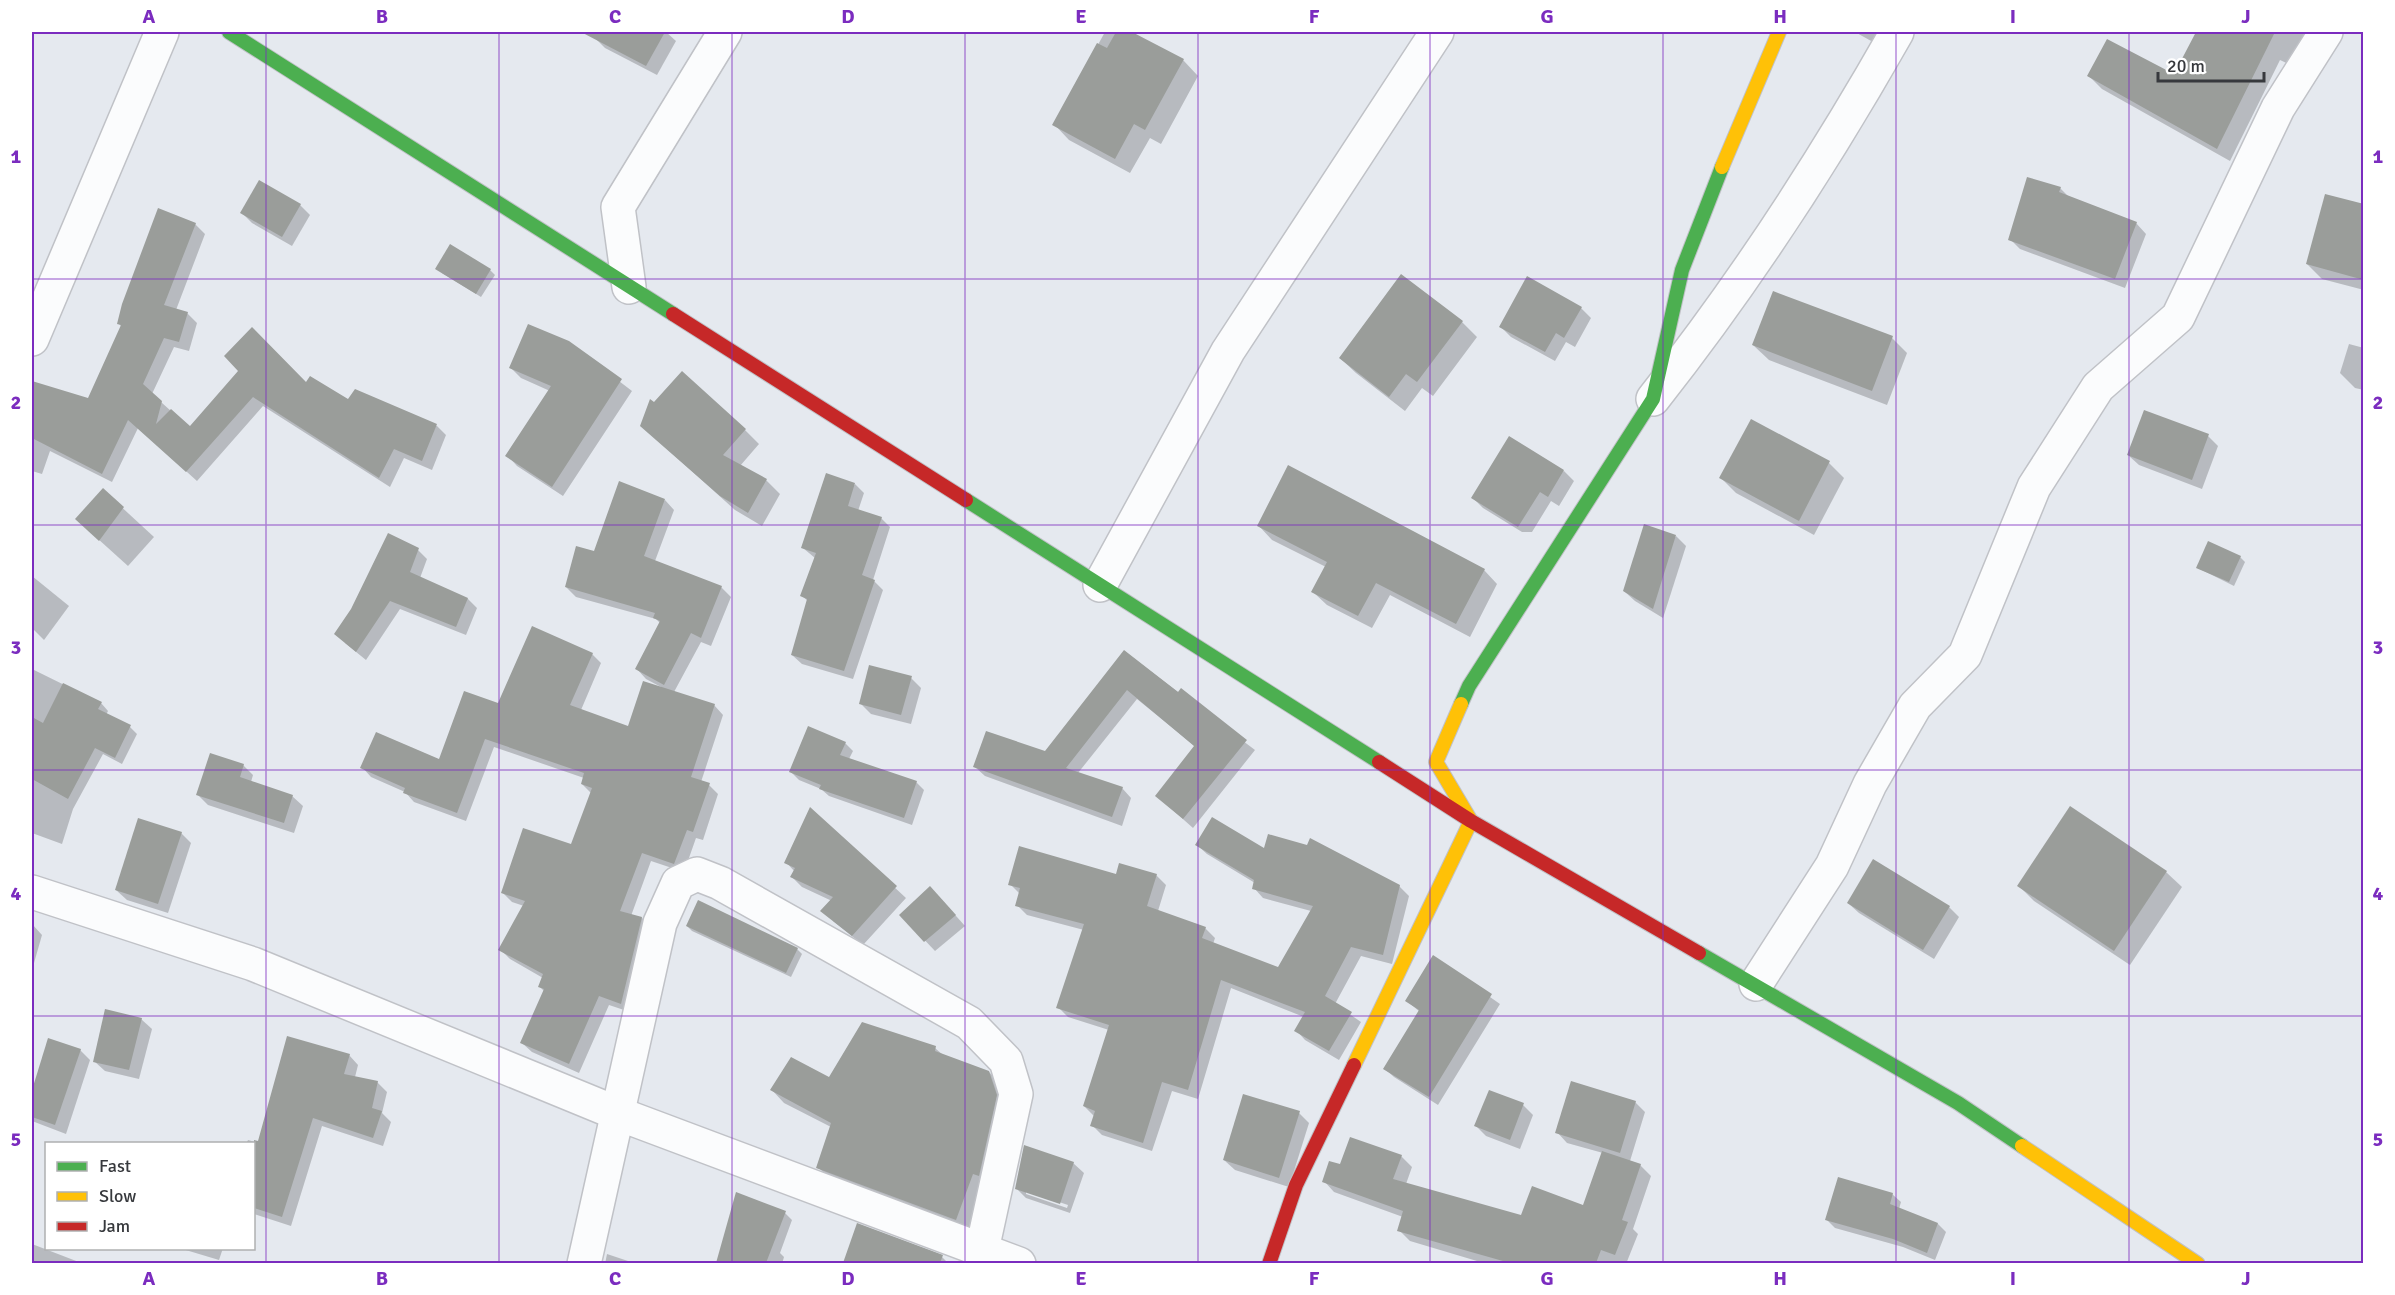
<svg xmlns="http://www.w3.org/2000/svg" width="2395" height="1295" viewBox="0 0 2395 1295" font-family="Signika,sans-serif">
	<rect width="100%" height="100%" fill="#e5e9ef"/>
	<g fill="#0003" fill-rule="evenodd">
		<path d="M599,32H666L676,41L657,75L605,48L595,38Z"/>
		<path d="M1105,32H1129L1183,60L1198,76L1161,144L1150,138L1130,173L1069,140L1054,124Z"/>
		<path d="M1855,32H1879L1873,42Z"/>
		<path d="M2198,32H2309L2291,65L2280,60L2230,161L2102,89L2089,76H2175Z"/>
		<path d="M2060,188L2070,198L2136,223L2146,234L2125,288L2020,249L2010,239Z"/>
		<path d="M300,205L310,215L292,246L252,223L242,213Z"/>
		<path d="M2364,206V290L2322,279L2307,264Z"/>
		<path d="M195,224L205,234L176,310L187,313L197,323L189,351L174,347L152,394L190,428L240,371L307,385L349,401L355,391L437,426L446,435L432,470L404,458L390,487L263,406L197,481L138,428L112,482L50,451L42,474L32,471L33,383L88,400L122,327L118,323Z"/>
		<path d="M490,270L495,275L481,297L442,273Z"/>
		<path d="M1581,308L1591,318L1575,347L1566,342L1555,361L1511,337L1501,327Z"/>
		<path d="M1462,322L1477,337L1433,396L1422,388L1405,411L1356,373L1340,358Z"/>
		<path d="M1892,338L1907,353L1887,405L1769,360L1753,345Z"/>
		<path d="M568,342L632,391L563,496L517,466L507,455L550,391L521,378L511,368Z"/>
		<path d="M2349,344L2364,348V390L2355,388L2340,373Z"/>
		<path d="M1751,421L1829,463L1844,478L1814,535L1736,493L1721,478Z"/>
		<path d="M745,430L759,444L740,466L766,480L780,494L762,526L735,510L656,439Z"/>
		<path d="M2208,436L2218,446L2202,489L2139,465L2128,455Z"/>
		<path d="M1564,471L1574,481L1559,506L1551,501L1532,532H1522L1483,508L1473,498Z"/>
		<path d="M855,484L864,493L858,511L881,518L890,527L873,580L883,590L853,679L802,664L792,655L808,601L802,596L815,558L803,548Z"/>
		<path d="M103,490L154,537L128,566L87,529Z"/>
		<path d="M665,500L674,510L655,561L721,587L731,597L711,646L701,642L674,692L714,705L723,715L701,782L709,785L718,794L703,840L696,838L684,872L651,861L631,916L642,918L651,928L630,1012L609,1005L579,1073L532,1052L522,1043L545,992L540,987L543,978L510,959L500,949L524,906L512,902L503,893L572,846L591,793L582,784L584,778L494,747L466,821L414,802L405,792L371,777L362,767L440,761L499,705L592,654L601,663L581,710L629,728L661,687L646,679L637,669L660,623L656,619L576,597L566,587L595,553Z"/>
		<path d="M1259,526L1484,570L1497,584L1470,637L1390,595L1372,628L1327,605L1313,592L1326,567L1272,540Z"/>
		<path d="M1676,536L1686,546L1663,618L1635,601L1624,591Z"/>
		<path d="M418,550L427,559L420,578L468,599L477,608L466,635L400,609L366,660L345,643Z"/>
		<path d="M2240,557L2245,562L2234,586L2198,568Z"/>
		<path d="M32,576L69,606L44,640L32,628Z"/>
		<path d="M1125,652L1255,750L1193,828L1157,796L1196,747L1137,699L1078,773L1122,788L1131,798L1122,826L985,776L975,767L1045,753Z"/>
		<path d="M32,669L101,703L108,711L106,715L130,727L137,734L122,764L103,754L73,809L62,844L32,833Z"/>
		<path d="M911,678L921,688L911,724L871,714L861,704Z"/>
		<path d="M845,743L853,751L849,759L916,782L924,790L912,825L829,796L821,789L799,780L791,772Z"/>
		<path d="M243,765L253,775L251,782L292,796L303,806L294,833L208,805L198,795Z"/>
		<path d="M811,810L906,898L863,945L833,921L832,901L802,887L792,877L795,872L786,862Z"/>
		<path d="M181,833L191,843L168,913L127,900L116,890Z"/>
		<path d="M1197,845L1265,851L1399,886L1409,896L1392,964L1361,956L1335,1004L1361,1022L1339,1060L1305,1040L1296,1030L1304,1017L1231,988L1198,1099L1172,1091L1152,1151L1102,1135L1092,1125L1094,1116L1084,1106L1109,1030L1068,1017L1058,1007L1084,930L1027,915L1017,905L1020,894L1010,884L1156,875L1166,885L1158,911L1205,928L1215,938L1213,944L1279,969L1311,911L1263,898L1254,888L1255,883L1207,854Z"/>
		<path d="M2166,872L2182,887L2130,965L2034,901L2019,886Z"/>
		<path d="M940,898L965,926L935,951L901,915Z"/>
		<path d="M1848,903L1949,907L1959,917L1934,959L1859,913Z"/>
		<path d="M32,924L42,935L32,970Z"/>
		<path d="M687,926L797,949L802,954L791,977L692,931Z"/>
		<path d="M1433,957L1500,1004L1438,1105L1394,1077L1385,1069L1420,1012L1407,1001Z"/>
		<path d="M141,1019L152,1029L139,1079L105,1071L94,1061Z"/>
		<path d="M49,1040L80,1050L90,1060L66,1134L32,1121V1095Z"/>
		<path d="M935,1048L943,1055L989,1072L1002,1085L991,1188L969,1232L831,1180L818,1167L831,1127L784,1103L772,1090L830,1079Z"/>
		<path d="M349,1055L358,1065L355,1077L377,1082L387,1092L382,1113L391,1122L383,1146L322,1126L291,1226L254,1214V1144H246L248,1140L259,1143Z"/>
		<path d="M1490,1092L1523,1105L1533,1115L1520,1149L1486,1136L1476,1126Z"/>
		<path d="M1635,1102L1645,1112L1630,1161L1640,1165L1651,1176L1633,1229L1638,1234L1626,1264H1487L1410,1241L1399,1230L1403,1217L1334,1192L1324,1181L1341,1166L1401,1156L1412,1167L1406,1184L1522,1217L1584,1207L1603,1153L1567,1143L1557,1132Z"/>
		<path d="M1299,1113L1309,1123L1289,1187L1235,1170L1224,1160Z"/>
		<path d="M1073,1163L1084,1173L1070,1213L1026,1198L1016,1188ZM1026,1191L1068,1205L1067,1208L1026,1194Z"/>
		<path d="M737,1194L785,1213L792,1220L780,1253L784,1257L782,1264H717Z"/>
		<path d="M1892,1194L1901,1202L1899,1209L1938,1224L1946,1232L1935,1260L1903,1247L1835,1228L1827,1220Z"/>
		<path d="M858,1225L942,1257L949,1264H845Z"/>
		<path d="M32,1244L84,1264H32Z"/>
		<path d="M179,1248H223L219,1260Z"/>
		<path d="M607,1254L637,1264H605Z"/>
	</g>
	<g fill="#9a9d9a">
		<path d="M581,32H665L646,66Z"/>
		<path d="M1116,32H1132L1184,59L1145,130L1134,124L1115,159L1052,125L1097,43L1107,48Z"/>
		<path d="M2196,32H2275L2217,149L2087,76L2107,39L2174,74Z"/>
		<path d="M2027,177L2061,187L2059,192L2137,222L2115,279L2008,240Z"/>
		<path d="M259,180L301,204L282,237L240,213Z"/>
		<path d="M2325,194L2364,204V280L2306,264Z"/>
		<path d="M158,208L196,223L164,305L188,312L179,342L164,338L143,384L162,401L156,424L171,409L190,426L238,371L224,356L252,327L306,382L310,376L348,399L355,389L437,424L422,461L394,449L379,478L253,397L186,472L128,420L102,474L32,438V381L88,398L121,325L117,324L122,304Z"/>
		<path d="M450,244L491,269L476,294L435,269Z"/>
		<path d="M1401,274L1463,321L1417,382L1406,374L1389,397L1339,358Z"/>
		<path d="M1527,276L1582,307L1564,338L1556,333L1545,352L1499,327Z"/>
		<path d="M1773,291L1893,336L1872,391L1752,345Z"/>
		<path d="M528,324L569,341L622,379L552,487L505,456L551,386L509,368Z"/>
		<path d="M682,371L746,429L723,455L767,479L748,513L720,496L640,426L650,399L654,402Z"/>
		<path d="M2144,410L2209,434L2192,480L2127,455Z"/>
		<path d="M1751,419L1830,461L1799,521L1719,478Z"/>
		<path d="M1509,436L1564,470L1548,497L1540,492L1518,527L1471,498Z"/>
		<path d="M1288,465L1485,569L1456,624L1376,583L1358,616L1311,592L1327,562L1257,526Z"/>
		<path d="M826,473L855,483L848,506L882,517L862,575L875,580L844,671L791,655L807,599L800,596L816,553L801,548Z"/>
		<path d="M619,481L665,499L644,556L722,586L701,638L691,633L664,685L635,669L660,621L653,618L655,613L565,587L576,546L594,551Z"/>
		<path d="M103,488L124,507L99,541L75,519Z"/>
		<path d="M1644,524L1676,535L1653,609L1623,591Z"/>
		<path d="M388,533L419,548L410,572L468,598L456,627L390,601L356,652L334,634L351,609Z"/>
		<path d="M2208,541L2241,556L2229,582L2196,568Z"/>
		<path d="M532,626L593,653L570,705L628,726L643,681L715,704L691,777L710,783L693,832L687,830L674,864L642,853L620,911L642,917L621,1004L599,996L569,1064L520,1043L544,989L538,987L543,974L498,950L525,901L501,893L523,828L571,844L592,788L581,784L584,773L485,739L457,813L403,793L405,788L360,768L376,732L439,759L464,691L498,703Z"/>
		<path d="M1124,650L1178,692L1181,688L1247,740L1183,819L1155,796L1194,746L1127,690L1066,768L1123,787L1112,817L973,767L986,731L1045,751Z"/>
		<path d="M869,665L912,676L901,715L859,704Z"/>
		<path d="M63,683L102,702L98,709L131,725L115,758L95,748L68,799L32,779V717L43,723Z"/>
		<path d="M808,726L846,742L840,755L917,781L904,818L819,789L821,785L789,772Z"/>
		<path d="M210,753L244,764L240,777L293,795L284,823L196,795Z"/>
		<path d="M2070,806L2167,871L2114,951L2017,886Z"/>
		<path d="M810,807L897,886L852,936L820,911L833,897L790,877L795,868L784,863Z"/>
		<path d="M1212,817L1264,848L1268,834L1307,845L1310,838L1400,885L1383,955L1351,947L1325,996L1352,1012L1329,1051L1294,1031L1305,1012L1221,980L1188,1090L1162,1082L1143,1143L1090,1126L1095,1111L1083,1106L1109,1025L1056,1008L1084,924L1015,906L1020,888L1008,885L1019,846L1116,874L1119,863L1157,874L1147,906L1206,927L1202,938L1278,967L1313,906L1252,889L1254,880L1195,845Z"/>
		<path d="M138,818L182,832L158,904L115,890Z"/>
		<path d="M1873,859L1950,906L1923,950L1847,903Z"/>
		<path d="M930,886L956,915L924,942L899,915Z"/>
		<path d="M698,900L798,948L786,973L686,926Z"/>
		<path d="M1433,955L1492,994L1429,1097L1383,1069L1419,1010L1405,1001Z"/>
		<path d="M105,1009L142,1018L129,1070L93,1062Z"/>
		<path d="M862,1022L936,1046L935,1051L989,1071L997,1095L979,1176L973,1174L956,1220L816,1168L831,1123L770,1090L791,1057L829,1077Z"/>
		<path d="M287,1036L350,1054L344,1074L378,1081L372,1108L382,1111L373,1138L313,1118L282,1217L254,1208V1140L258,1141Z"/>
		<path d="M48,1038L81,1049L55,1125L32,1117V1090Z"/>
		<path d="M1571,1081L1636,1101L1620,1153L1555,1133Z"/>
		<path d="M1489,1090L1524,1103L1510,1140L1474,1126Z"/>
		<path d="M1243,1094L1300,1111L1279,1178L1223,1160Z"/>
		<path d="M1350,1137L1402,1155L1393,1179L1521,1215L1532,1186L1583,1205L1602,1151L1641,1164L1622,1220L1628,1222L1615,1255L1601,1250L1596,1263H1510L1397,1231L1403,1211L1322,1182L1329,1161L1340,1164Z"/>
		<path d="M1024,1145L1074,1162L1060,1204L1015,1189Z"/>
		<path d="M1838,1177L1893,1193L1890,1204L1938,1223L1927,1253L1893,1239L1825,1220Z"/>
		<path d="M736,1192L786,1211L766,1263H716Z"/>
		<path d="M857,1223L943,1255L940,1263H843Z"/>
	</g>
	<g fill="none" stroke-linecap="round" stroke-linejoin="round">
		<g stroke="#c0c2c7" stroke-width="36">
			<g id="street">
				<path d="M629,287L618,207L725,32"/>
				<path d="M32,339L162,32"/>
				<path d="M1653,399C1744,284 1825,159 1897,32"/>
				<path d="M1100,585L1228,351L1437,32"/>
				<path d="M32,892L253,964L619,1114L1019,1264"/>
				<path d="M1756,984L1832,866L1870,784L1915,706L1965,655L2034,487L2098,387L2178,317L2278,108L2326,32"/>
				<path d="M584,1264L660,923L678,883L697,874L720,883L969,1023L1006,1061L1016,1094L982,1250"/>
			</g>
		</g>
		<g stroke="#c0c2c7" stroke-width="16">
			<g id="fast">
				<path d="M229,32L673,314"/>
				<path d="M966,500L1379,762"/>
				<path d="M1461,704L1469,686L1653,399L1682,270L1722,167"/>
				<path d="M1699,953L1958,1103L2022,1146"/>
			</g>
		</g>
		<g stroke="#c0c2c7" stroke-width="16">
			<g id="slow">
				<path d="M1722,167L1779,32"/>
				<path d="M1354,1065L1471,821L1436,762L1461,704"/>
				<path d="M2022,1146L2198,1264"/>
			</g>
		</g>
		<g stroke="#c0c2c7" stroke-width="16">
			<g id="jam">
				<path d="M673,314L966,500"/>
				<path d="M1379,762L1471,821L1699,953"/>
				<path d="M1269,1264L1296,1185L1354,1065"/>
			</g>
		</g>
		<use href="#street" stroke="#fbfcfd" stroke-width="33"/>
		<use href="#fast" stroke="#4caf50" stroke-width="14"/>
		<use href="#slow" stroke="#ffc107" stroke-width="14"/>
		<use href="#jam" stroke="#c62828" stroke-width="14"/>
	</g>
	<path fill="none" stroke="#7b2cbf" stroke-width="1.5" stroke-opacity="0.55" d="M266,32V1264M499,32V1264M732,32V1264M965,32V1264M1198,32V1264M1430,32V1264M1663,32V1264M1896,32V1264M2129,32V1264M32,279H2364M32,525H2364M32,770H2364M32,1016H2364"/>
	<rect width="2395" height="1295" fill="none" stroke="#ffffff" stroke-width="66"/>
	<rect x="45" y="1142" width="210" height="108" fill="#ffffff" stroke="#afb0b1" stroke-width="1.5"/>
	<rect x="57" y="1162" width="30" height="9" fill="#4caf50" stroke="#afb0b1" stroke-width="1.5"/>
	<text x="99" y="1172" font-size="18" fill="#37393d">Fast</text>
	<rect x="57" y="1192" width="30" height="9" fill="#ffc107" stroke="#afb0b1" stroke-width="1.5"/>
	<text x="99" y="1202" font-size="18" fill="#37393d">Slow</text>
	<rect x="57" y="1222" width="30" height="9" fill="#c62828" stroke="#afb0b1" stroke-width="1.5"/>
	<text x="99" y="1232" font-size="18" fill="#37393d">Jam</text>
	<path d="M2158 72v9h106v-9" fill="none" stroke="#37393d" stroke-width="3"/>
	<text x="2167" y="72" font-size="18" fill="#37393d" stroke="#ffffff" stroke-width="4.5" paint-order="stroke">20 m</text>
	<rect x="33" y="33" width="2329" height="1229" fill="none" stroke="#7b2cbf" stroke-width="2"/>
	<g font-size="20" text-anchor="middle" font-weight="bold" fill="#7b2cbf">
		<text x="149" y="23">A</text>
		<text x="382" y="23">B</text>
		<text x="615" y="23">C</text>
		<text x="848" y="23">D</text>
		<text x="1081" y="23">E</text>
		<text x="1314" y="23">F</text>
		<text x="1547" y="23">G</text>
		<text x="1780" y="23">H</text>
		<text x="2013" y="23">I</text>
		<text x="2246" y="23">J</text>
		<text x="16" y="163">1</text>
		<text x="2378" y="163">1</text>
		<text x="16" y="409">2</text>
		<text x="2378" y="409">2</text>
		<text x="16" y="654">3</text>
		<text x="2378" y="654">3</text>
		<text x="16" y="900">4</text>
		<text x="2378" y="900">4</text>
		<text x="16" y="1146">5</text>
		<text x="2378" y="1146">5</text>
		<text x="149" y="1285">A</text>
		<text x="382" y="1285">B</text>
		<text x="615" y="1285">C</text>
		<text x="848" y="1285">D</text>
		<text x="1081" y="1285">E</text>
		<text x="1314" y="1285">F</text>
		<text x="1547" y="1285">G</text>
		<text x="1780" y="1285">H</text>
		<text x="2013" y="1285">I</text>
		<text x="2246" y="1285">J</text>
	</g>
</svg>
